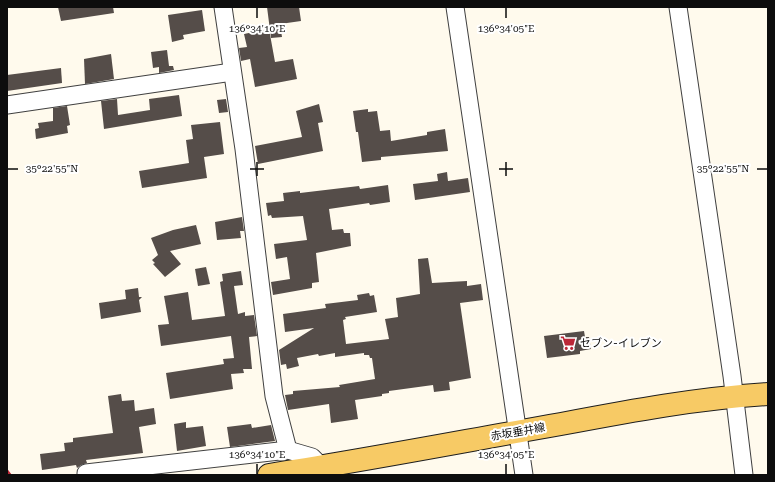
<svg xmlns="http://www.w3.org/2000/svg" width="775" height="482" viewBox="0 0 775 482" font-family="'Roboto Serif','Noto Sans JP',serif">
	<rect width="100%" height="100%" fill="#fffaed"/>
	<g fill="#554d49">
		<path d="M58,7H113L114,13L61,21Z"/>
		<path d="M267,7H299L301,21L280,24L282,37L271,38Z"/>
		<path d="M202,10L205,31L183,35L184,39L172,42L168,15Z"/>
		<path d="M269,29L275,62L293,59L297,79L255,87L250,59L241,61L239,48L247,47L244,34Z"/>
		<path d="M167,50L169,66H173L174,70L159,73V67L153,68L151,52Z"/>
		<path d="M111,54L114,79L85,84L84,59Z"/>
		<path d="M61,68L62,83L7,91V75Z"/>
		<path d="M179,95L182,116L104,129L101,101L117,99L118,115L150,110L149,99Z"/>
		<path d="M226,99L228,112L219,113L217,100Z"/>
		<path d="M319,104L323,122L318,123L323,151L258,164L255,146L302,137L296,111Z"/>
		<path d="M67,106L70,125L67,126L68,133L36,139L35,129L39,128L38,123L53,121V108Z"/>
		<path d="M368,109V112L377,111L380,131L390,130L391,141L427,135V132L445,129L448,151L381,157V160L362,162L358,132H356L353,111Z"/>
		<path d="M220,122L224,154L204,157L207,178L142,188L139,171L189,163L186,140L193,139L191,125Z"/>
		<path d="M447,172L448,181L468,178L470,192L415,200L413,184L438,181L437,174Z"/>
		<path d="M388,185L390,202L370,205L369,203L329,209L332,230L343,229L344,233H350L351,246L316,253L319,282L312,283V288L273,295L271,282L290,279L287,257L276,259L274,244L307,240L303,216L272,218L271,215L268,216L266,203L284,201L283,193L300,191V193L359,186L360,189Z"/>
		<path d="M242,217L244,231H240L241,238L217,240L215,222Z"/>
		<path d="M196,225L201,244L170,251L181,264L165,277L153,264L155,263L152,260L158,255L151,238L173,230Z"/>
		<path d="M428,258L432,283L467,281V286L481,284L483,300L460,303L471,378L449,382L450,390L434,392L433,385L389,391V393L382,394V396L355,400L358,419L331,423L329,404L288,410L285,395L293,394V391L340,387L339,385L375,379L372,358H370L369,355H364V353L335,357V353L319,356L318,354L297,358L299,366L287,369L286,364L281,365L279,350L314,328L285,332L283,314L326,308L325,304L358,300L357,295L369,293L370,296L374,295L377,312L345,317L346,319L343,320L346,344L389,339L385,319L398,317L396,298L420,294L418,259Z"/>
		<path d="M206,267L210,284L198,286L195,269Z"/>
		<path d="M241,271L243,285L234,286L238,314L245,312V316L254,315L257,336L249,337L252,369H243L244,373L231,374L233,389L170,399L166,373L224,364L223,359L234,358L231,336L161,346L158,325L169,324L164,296L188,292L192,320L225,316L220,282L223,281L222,274Z"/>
		<path d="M138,288L139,297H142L139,300L141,312L101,319L99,303L126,299L125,290Z"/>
		<path d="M584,331L585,337H589L591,349L580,351V354L547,358L544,336Z"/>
		<path d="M121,394L122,401L134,400L135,411L154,408L156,424L139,427L143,453L86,460L87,463L81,465L77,468L76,465L42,470L40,454L65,451L64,443L73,442V438L113,433L108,396Z"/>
		<path d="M186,422V428L203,426L206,446L177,451L174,424Z"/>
		<path d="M251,424L252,428L271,425L275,441L230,447L227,427Z"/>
	</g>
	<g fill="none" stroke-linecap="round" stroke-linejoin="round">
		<g stroke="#404040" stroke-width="19">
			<g id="minor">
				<path d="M223,7L244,149L274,396L288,450"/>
				<path d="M455,7L524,475"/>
				<path d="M678,7L732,376L744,475"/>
				<path d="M7,105L232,72"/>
				<path d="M86,475V473L288,450L312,457L322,467L319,475"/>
			</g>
		</g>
		<g stroke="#1e1e1e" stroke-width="24">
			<path id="major" d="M269,475C366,460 464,441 561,424C630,411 699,398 768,394"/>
		</g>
		<use href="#minor" stroke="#fff" stroke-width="17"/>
		<use href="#major" stroke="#f7ca65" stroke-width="22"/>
		<path stroke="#bb2737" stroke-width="3" d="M7,471L10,475"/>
	</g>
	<path fill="none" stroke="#0d0d0d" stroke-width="1.5" d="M257,8V18M506,8V18M257,162V176M506,162V176M8,169H18M250,169H264M499,169H513M757,169H767M257,464V474M506,464V474"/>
	<defs>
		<g id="supermarket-bare" transform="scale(1.2)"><path d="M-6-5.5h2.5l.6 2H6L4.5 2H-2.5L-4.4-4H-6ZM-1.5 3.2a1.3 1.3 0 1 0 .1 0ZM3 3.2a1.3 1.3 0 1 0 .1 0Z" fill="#bb2737" stroke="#fff" stroke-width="2.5" paint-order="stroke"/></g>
	</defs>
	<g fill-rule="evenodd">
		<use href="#supermarket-bare" x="568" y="343"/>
	</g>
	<g text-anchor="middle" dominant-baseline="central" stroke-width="4" stroke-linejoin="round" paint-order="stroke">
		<g font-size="11" fill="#0d0d0d" stroke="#fff" text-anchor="start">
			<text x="580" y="343">セブン-イレブン</text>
		</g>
		<g font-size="11" fill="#0d0d0d" stroke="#fff">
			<text transform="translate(518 432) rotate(-10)">赤坂垂井線</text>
		</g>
	</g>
	<g font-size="10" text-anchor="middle" fill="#0d0d0d" stroke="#fff" stroke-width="4" stroke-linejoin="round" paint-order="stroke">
		<text x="257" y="32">136°34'10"E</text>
		<text x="506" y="32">136°34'05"E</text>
		<text x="723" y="172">35°22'55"N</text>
		<text x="52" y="172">35°22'55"N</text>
		<text x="257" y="458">136°34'10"E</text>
		<text x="506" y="458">136°34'05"E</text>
	</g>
	<rect width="775" height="482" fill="none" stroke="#0d0d0d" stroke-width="16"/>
</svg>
